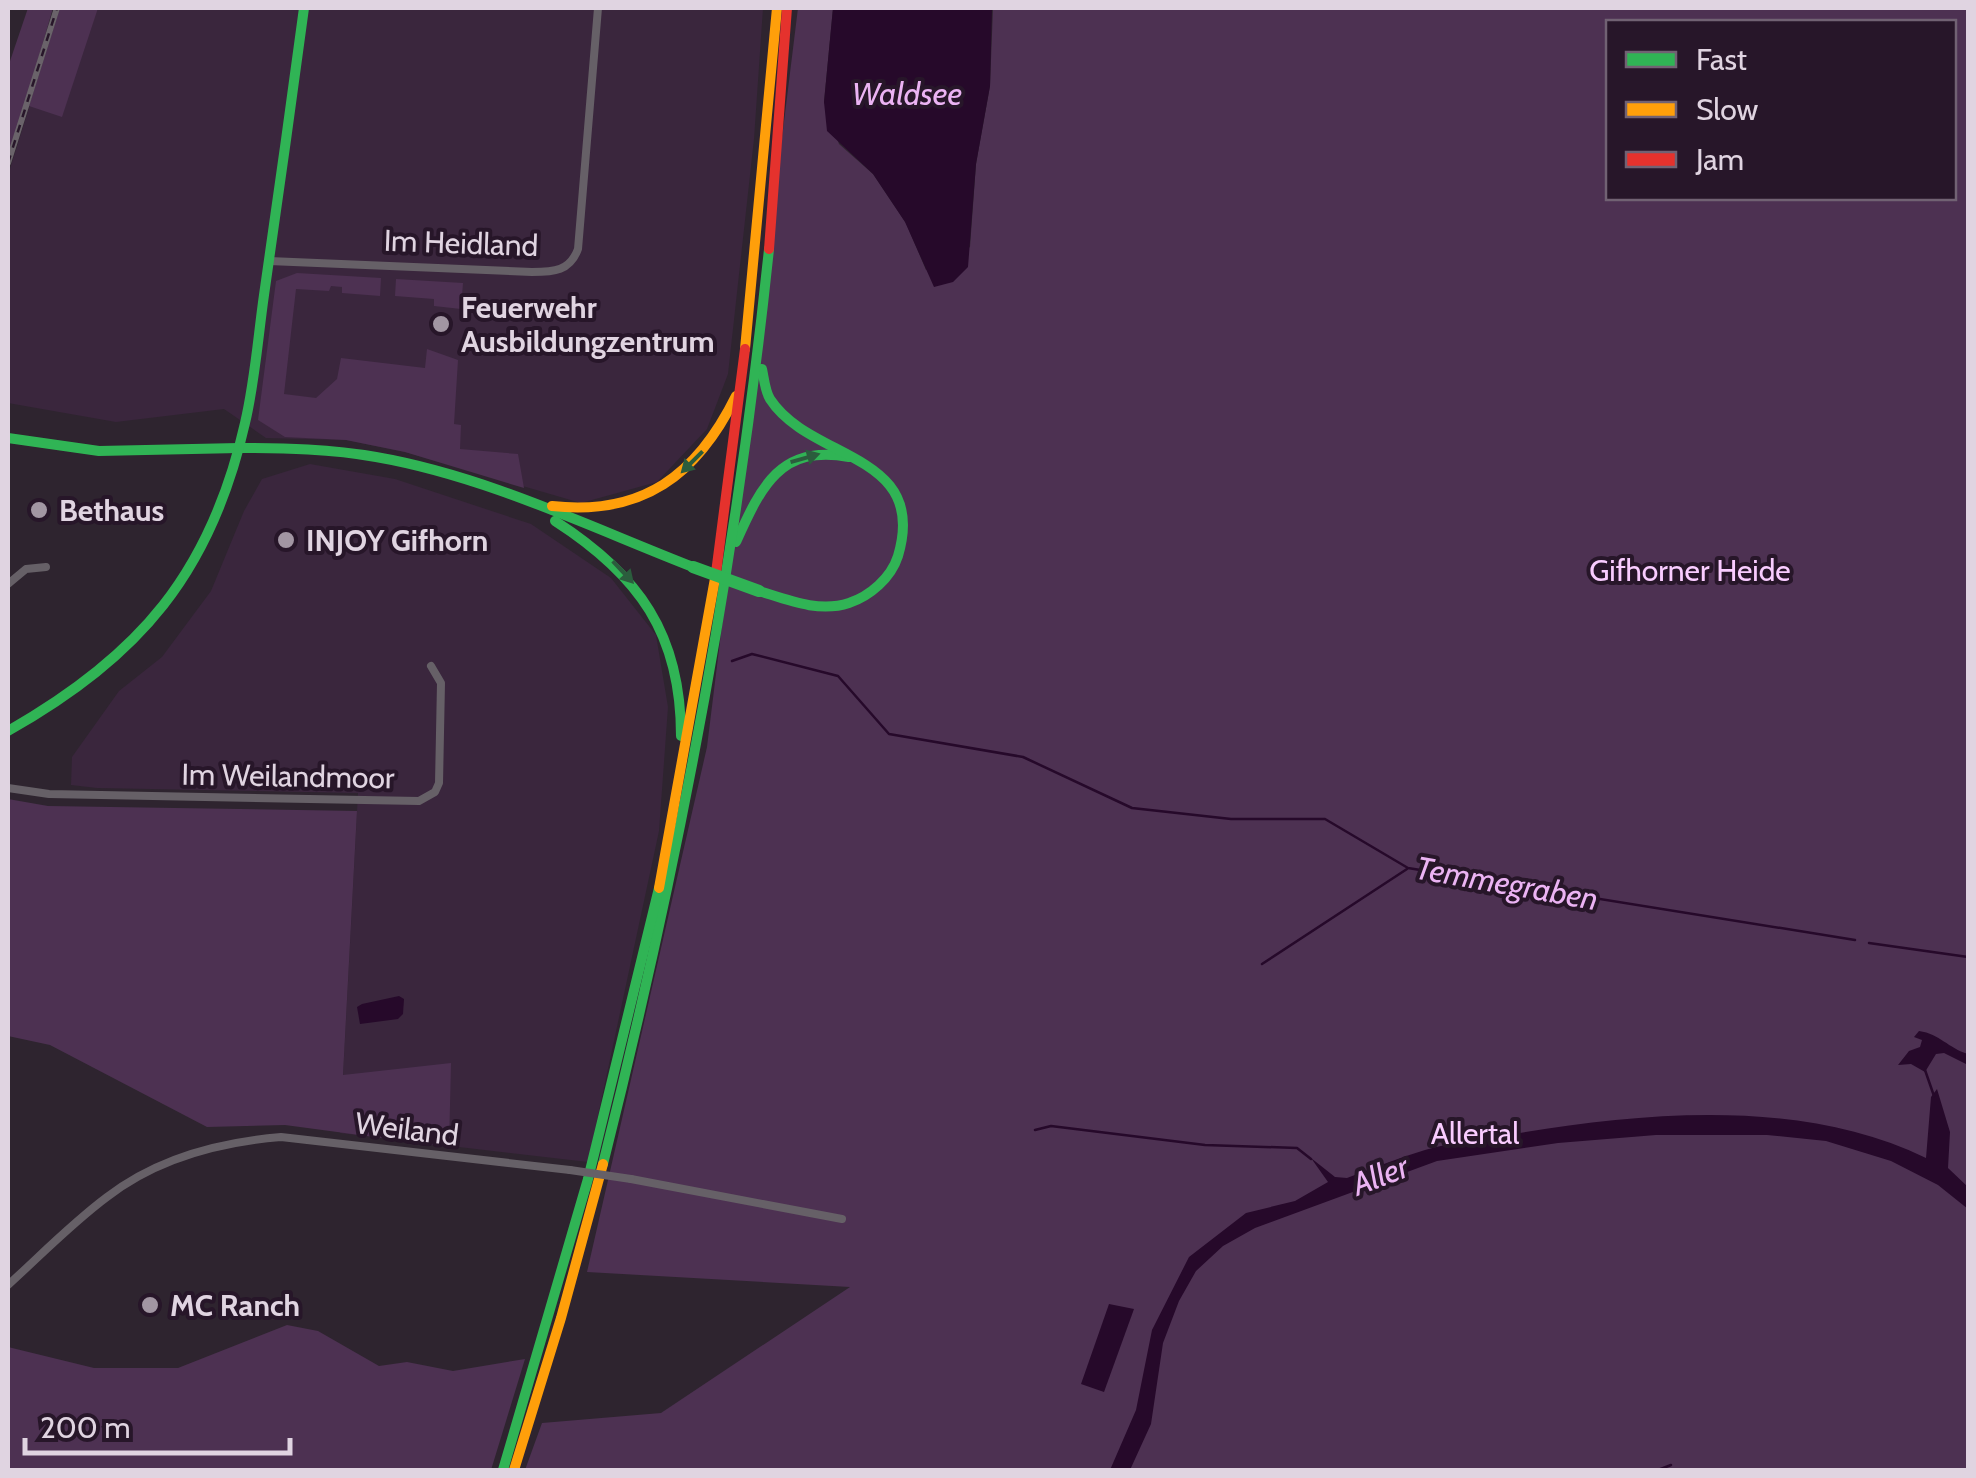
<svg xmlns="http://www.w3.org/2000/svg" width="1976" height="1478" viewBox="0 0 1976 1478" font-family="Cabin,sans-serif">
	<rect width="100%" height="100%" fill="#2e242f"/>
	<g fill="#3a263d">
		<path d="M60,8H763L754,139L728,374L707,429L657,482L581,503L405,452L346,440L266,438L224,409L116,422L8,403V175Z"/>
		<path d="M310,464L395,479L531,524L611,578L656,635L668,707L659,831L588,1162L340,1133L358,793L97,788L71,785L72,757L119,691L162,657L211,591L244,511L262,479Z"/>
	</g>
	<g fill="#4d3152" fill-rule="evenodd">
		<path d="M28,8H53L8,164V67Z"/>
		<path d="M60,8H98L62,117L29,106Z"/>
		<path d="M798,8H833L824,102L839,144L873,174L906,223L926,270L970,247L976,164L990,86L993,8H1968V1470H525L542,1423L661,1413L850,1287L587,1272L707,747ZM1608,22H1954V198H1608Z"/>
		<path d="M297,273L381,278L380,296L342,293V287L331,286L329,291L296,289L284,394L316,398L337,379L341,358L425,368L427,349L458,360L454,424L461,425L460,449L518,454L524,488L405,452L346,440L285,437L258,420L276,281Z"/>
		<path d="M396,279L463,283L461,309L434,306V299L395,296Z"/>
		<path d="M8,799L48,806L357,811L343,1075L451,1063L449,1147L285,1125L207,1127L50,1045L8,1036Z"/>
		<path d="M287,1325L318,1331L379,1366L407,1362L453,1371L525,1359L491,1470H8V1347L94,1368H178Z"/>
	</g>
	<g fill="#26092a">
		<path d="M833,8H992L990,86L976,164L968,267L953,282L934,287L905,222L873,174L827,131L824,102Z"/>
		<path d="M399,996L404,999L403,1014L398,1019L360,1024L357,1007L362,1004Z"/>
		<path d="M1919,1031C1940,1034 1948,1048 1968,1054V1065L1944,1053L1936,1054L1925,1072L1911,1064L1898,1065L1909,1051L1920,1047L1922,1040L1914,1037Z"/>
		<path d="M1937,1089L1950,1132L1948,1168L1968,1187V1209L1938,1185L1891,1161L1826,1141L1767,1135H1656L1558,1143L1437,1161L1255,1228L1223,1246L1196,1271L1179,1301L1163,1343L1151,1424L1130,1470H1110L1136,1410L1152,1330L1189,1257L1246,1213L1295,1201L1328,1182L1311,1158L1335,1177L1347,1178C1373,1168 1399,1158 1425,1150C1452,1142 1481,1140 1508,1135C1642,1112 1800,1097 1926,1158L1931,1097Z"/>
		<path d="M1109,1304L1134,1309L1104,1392L1081,1384Z"/>
	</g>
	<g fill="none" stroke-linecap="round" stroke-linejoin="round">
		<g stroke="#26092a" stroke-width="2.5">
			<path d="M732,661L752,654L838,676L889,734L1023,757L1132,808L1231,819H1325L1408,868L1855,940"/>
			<path d="M1869,943L1968,957"/>
			<path d="M1262,964L1407,869"/>
			<path d="M1925,1070L1934,1096"/>
			<path d="M1035,1130L1051,1126L1205,1145L1297,1148L1311,1159"/>
			<path d="M1658,1470L1671,1465"/>
		</g>
		<g stroke="#666067" stroke-width="8">
			<path d="M269,261L532,272C554,272 570,271 578,249L598,8"/>
			<path d="M8,584L26,569L46,567"/>
			<path d="M8,788L49,794L419,801L435,792L439,783L441,683L431,666"/>
			<path d="M631,1179L842,1219"/>
			<path d="M8,1285C40,1256 72,1223 107,1197C156,1159 220,1142 281,1137L570,1170"/>
		</g>
		<g stroke="#30b455" stroke-width="10">
			<path d="M8,438L99,451L239,448"/>
			<path d="M239,448C285,448 331,449 376,457C486,476 590,527 693,567"/>
			<path d="M555,521C639,575 681,634 681,736"/>
			<path d="M736,542C761,487 780,444 849,457"/>
			<path d="M759,591C788,600 819,613 849,603C870,596 891,578 898,556C929,452 810,461 770,399C765,391 764,378 762,369"/>
			<path d="M8,731C140,656 211,573 245,423C255,381 258,337 264,295C278,199 291,104 304,8"/>
			<path d="M603,1164C679,863 737,558 769,249"/>
			<path d="M503,1470L588,1179L659,888"/>
		</g>
		<g stroke="#ff9f0a" stroke-width="10">
			<path d="M745,349L777,8"/>
			<path d="M552,506C643,516 697,475 736,396"/>
			<path d="M659,888L716,573"/>
			<path d="M514,1470L561,1318L603,1164"/>
		</g>
		<g stroke="#e5322d" stroke-width="10">
			<path d="M769,249L787,8"/>
			<path d="M716,573L745,349"/>
		</g>
		<g stroke="#6a636a" stroke-width="6">
			<path id="rail" d="M8,163L57,8"/>
		</g>
		<use href="#rail" stroke="#271629" stroke-width="2.5" stroke-dasharray="8" stroke-linecap="butt"/>
		<path stroke="#666067" stroke-width="8" d="M570,1170L631,1179"/>
		<path stroke="#30b455" stroke-width="12" d="M693,567L759,591"/>
	</g>
	<defs><path id="oneway-solid" d="M-6-.8H1V-3.2L6.5 0L1 3.2V.8H-6Z" transform="scale(2.5)"/></defs>
	<g fill="#2b5d3d">
		<use href="#oneway-solid" transform="translate(805 458) rotate(-16)"/>
		<use href="#oneway-solid" transform="translate(692 462) rotate(135)"/>
		<use href="#oneway-solid" transform="translate(623 572) rotate(47)"/>
	</g>
	<g fill="#a296a3" stroke="#271629" stroke-width="4">
		<circle cx="441" cy="324" r="10"/>
		<circle cx="39" cy="510" r="10"/>
		<circle cx="286" cy="540" r="10"/>
		<circle cx="150" cy="1305" r="10"/>
	</g>
	<g text-anchor="middle" dominant-baseline="central" stroke-width="8" stroke-linejoin="round" paint-order="stroke">
		<g font-size="30" fill="#e0d4e1" stroke="#271629">
			<text transform="translate(461 243) rotate(2)">Im Heidland</text>
			<text transform="translate(288 776) rotate(1)">Im Weilandmoor</text>
			<text transform="translate(407 1129) rotate(7)">Weiland</text>
		</g>
		<g font-size="30" font-weight="bold" fill="#e0d4e1" stroke="#271629" text-anchor="start">
			<text x="461" y="307">Feuerwehr<tspan x="461" dy="34">Ausbildungzentrum</tspan></text>
			<text x="59" y="510">Bethaus</text>
			<text x="306" y="540">INJOY Gifhorn</text>
			<text x="170" y="1305">MC Ranch</text>
		</g>
		<g font-size="30" fill="#f9ccff" stroke="#271629">
			<text x="1690" y="570">Gifhorner Heide</text>
			<text x="1475" y="1133">Allertal</text>
		</g>
		<g font-size="32" font-style="italic" fill="#ebb3f3" stroke="#271629">
			<text x="907" y="93">Waldsee</text>
			<text transform="translate(1507 883) rotate(10)">Temmegraben</text>
			<text transform="translate(1380 1175) rotate(-21)">Aller</text>
		</g>
	</g>
	<rect width="1976" height="1478" fill="none" stroke="#e0d4e1" stroke-width="20"/>
	<rect x="1606" y="20" width="350" height="180" fill="#271629" stroke="#716273" stroke-width="2.5"/>
	<rect x="1626" y="52" width="50" height="15" fill="#30b455" stroke="#716273" stroke-width="2.5"/>
	<text x="1696" y="70" font-size="30" fill="#e0d4e1">Fast</text>
	<rect x="1626" y="102" width="50" height="15" fill="#ff9f0a" stroke="#716273" stroke-width="2.5"/>
	<text x="1696" y="120" font-size="30" fill="#e0d4e1">Slow</text>
	<rect x="1626" y="152" width="50" height="15" fill="#e5322d" stroke="#716273" stroke-width="2.5"/>
	<text x="1696" y="170" font-size="30" fill="#e0d4e1">Jam</text>
	<path d="M25 1438v15h265v-15" fill="none" stroke="#e0d4e1" stroke-width="5"/>
	<text x="40" y="1438" font-size="30" fill="#e0d4e1" stroke="#271629" stroke-width="8" paint-order="stroke">200 m</text>
</svg>
